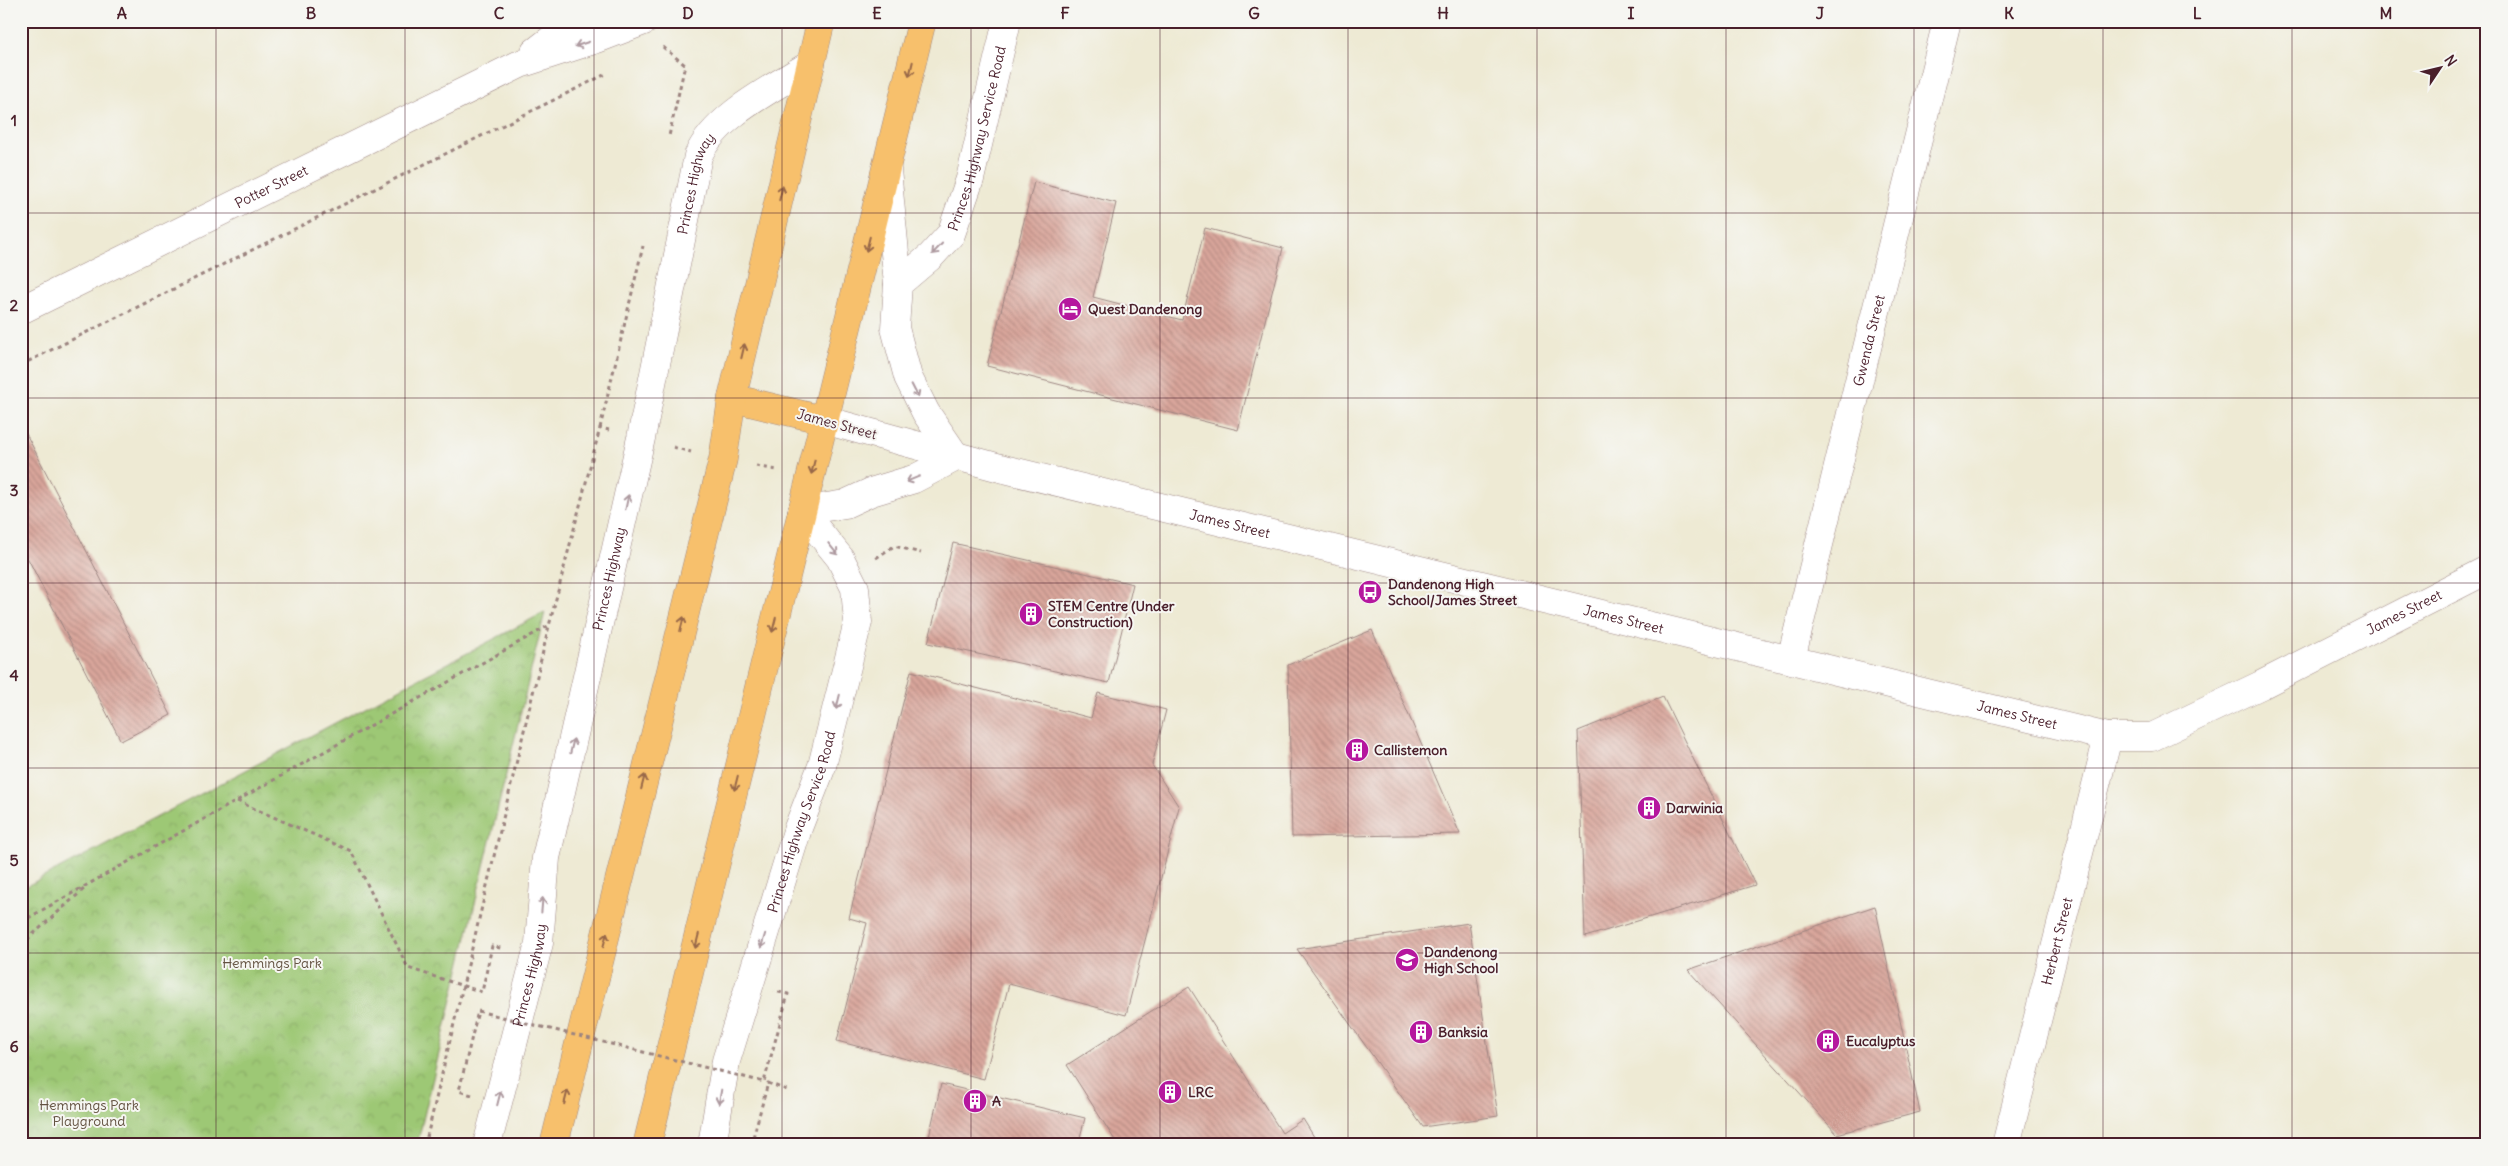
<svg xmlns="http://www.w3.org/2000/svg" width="2508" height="1166" viewBox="0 0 2508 1166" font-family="Delius,sans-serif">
	<defs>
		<pattern id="park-crowns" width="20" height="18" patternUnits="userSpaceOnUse" patternTransform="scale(1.25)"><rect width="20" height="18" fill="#9dc875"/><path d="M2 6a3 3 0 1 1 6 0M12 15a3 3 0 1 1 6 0" fill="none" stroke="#89ab65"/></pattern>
		<pattern id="building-back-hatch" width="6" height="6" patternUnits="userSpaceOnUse" patternTransform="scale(1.25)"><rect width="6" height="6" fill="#d9a69b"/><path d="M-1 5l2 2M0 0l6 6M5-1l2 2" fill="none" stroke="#b2877f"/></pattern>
	</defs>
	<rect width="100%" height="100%" fill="#f6f6f2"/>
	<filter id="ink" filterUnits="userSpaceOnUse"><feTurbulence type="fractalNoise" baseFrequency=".02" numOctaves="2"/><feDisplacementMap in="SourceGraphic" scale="10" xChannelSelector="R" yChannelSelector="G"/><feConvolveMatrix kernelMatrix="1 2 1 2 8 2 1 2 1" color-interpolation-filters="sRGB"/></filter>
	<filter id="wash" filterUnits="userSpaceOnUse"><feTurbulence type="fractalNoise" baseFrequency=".0096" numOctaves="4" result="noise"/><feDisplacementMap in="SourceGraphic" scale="20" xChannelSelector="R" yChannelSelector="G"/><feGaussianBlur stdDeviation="1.12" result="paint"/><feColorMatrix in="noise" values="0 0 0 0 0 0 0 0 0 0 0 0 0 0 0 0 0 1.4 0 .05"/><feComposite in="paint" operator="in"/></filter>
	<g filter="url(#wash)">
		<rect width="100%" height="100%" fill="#eeead4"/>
		<path fill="url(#park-crowns)" stroke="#747450" d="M545,612L417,1145H21V889Z"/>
		<g id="blocks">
			<g fill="url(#building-back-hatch)">
				<path d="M1034,182L1116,203L1093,297L1182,320L1205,228L1283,248L1238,430L987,366Z"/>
				<path d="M21,424L171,715L121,741L21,545Z"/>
				<path d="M953,543L1133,584L1109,683L928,643Z"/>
				<path d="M1372,630L1460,834L1292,837L1288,665Z"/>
				<path d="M911,671L1091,718L1098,693L1166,710L1152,765L1179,807L1126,1015L1009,984L984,1079L837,1041L867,923L849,918Z"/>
				<path d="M1663,697L1755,885L1585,937L1578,731Z"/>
				<path d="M1875,906L1920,1112L1837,1134L1688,970Z"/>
				<path d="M1469,923L1498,1116L1423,1127L1297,949Z"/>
				<path d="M1189,987L1282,1133L1303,1119L1319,1145H1118L1067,1065Z"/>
				<path d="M941,1084L1085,1118L1078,1145H927Z"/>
			</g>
		</g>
	</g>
	<g filter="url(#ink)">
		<use href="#blocks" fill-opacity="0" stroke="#9c8480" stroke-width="1"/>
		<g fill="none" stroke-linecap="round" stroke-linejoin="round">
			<g stroke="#9c8480" stroke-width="29">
				<g id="minor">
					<path d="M535,52L575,21"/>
					<path d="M887,170L898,284"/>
					<path id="s1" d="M21,310L520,64L597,39L644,21"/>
					<path id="s2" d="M802,511L845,504L871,492L914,479L956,457L926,413L908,377L895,328L898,284L931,256L951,234L970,179L1007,21"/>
					<path id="s3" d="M1791,659L1947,21"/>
					<path id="s4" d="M487,1145L539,943L546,858L641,438L698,156C716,115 774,88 811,64"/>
					<path id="s5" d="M712,1145L726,1061L798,828L822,766L858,622L855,588L840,558L802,511"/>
					<path id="s6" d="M2006,1145L2108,737"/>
				</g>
			</g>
			<g stroke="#9c8480" stroke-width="29">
				<g id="tertiary">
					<path id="s7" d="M824,420L1004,469L2108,737H2152L2261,685L2487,570"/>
				</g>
			</g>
			<g stroke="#9c8480" stroke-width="29">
				<g id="trunk">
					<path d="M732,398L824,420"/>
					<path d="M554,1145L723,459L732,398L821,21"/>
					<path d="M647,1145L922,21"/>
				</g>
			</g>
			<g stroke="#9c8480" stroke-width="3" stroke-dasharray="4 4" stroke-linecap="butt">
				<path d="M663,47L685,65L669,136"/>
				<path d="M21,365L608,73"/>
				<path d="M600,428L643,246"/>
				<path d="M673,447L691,452"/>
				<path d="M756,466L777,470"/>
				<path d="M876,558L894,546L921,553"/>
				<path d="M237,801L351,851L408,968L482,992L492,946L504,949"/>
				<path d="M21,922L548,626"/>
				<path d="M21,945L84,889"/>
				<path d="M425,1145L549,626L600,428L609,430"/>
				<path d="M751,1145L768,1083L787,1090"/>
			</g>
			<use href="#minor" stroke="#fff" stroke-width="28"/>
			<use href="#tertiary" stroke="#fff" stroke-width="28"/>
			<use href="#trunk" stroke="#f7c06c" stroke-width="28"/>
			<path stroke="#9c8480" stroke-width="3" stroke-dasharray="4 4" stroke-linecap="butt" d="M472,1095L459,1091L478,1011L764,1082L788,994L774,991"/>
		</g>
		<defs><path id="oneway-shaft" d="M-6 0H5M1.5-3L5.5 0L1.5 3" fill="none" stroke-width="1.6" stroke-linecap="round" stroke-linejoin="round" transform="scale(1.25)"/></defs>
		<g stroke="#ae9aa0">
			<use href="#oneway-shaft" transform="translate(582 44) rotate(162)"/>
			<use href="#oneway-shaft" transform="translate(937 249) rotate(133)"/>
			<use href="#oneway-shaft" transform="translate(915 391) rotate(63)"/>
			<use href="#oneway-shaft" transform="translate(913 479) rotate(158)"/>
			<use href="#oneway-shaft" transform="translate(627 502) rotate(-78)"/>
			<use href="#oneway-shaft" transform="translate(833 549) rotate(51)"/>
			<use href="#oneway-shaft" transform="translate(838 702) rotate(104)"/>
			<use href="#oneway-shaft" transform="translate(572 746) rotate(-77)"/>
			<use href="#oneway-shaft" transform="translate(542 905) rotate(-85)"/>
			<use href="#oneway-shaft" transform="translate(763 941) rotate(107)"/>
			<use href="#oneway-shaft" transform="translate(720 1097) rotate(100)"/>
			<use href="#oneway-shaft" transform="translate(499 1098) rotate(-76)"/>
		</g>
		<g stroke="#986748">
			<use href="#oneway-shaft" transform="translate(911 69) rotate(103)"/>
			<use href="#oneway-shaft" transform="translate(781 193) rotate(-77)"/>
			<use href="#oneway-shaft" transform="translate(868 244) rotate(104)"/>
			<use href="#oneway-shaft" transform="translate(743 351) rotate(-77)"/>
			<use href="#oneway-shaft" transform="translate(813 467) rotate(104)"/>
			<use href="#oneway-shaft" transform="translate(682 624) rotate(-76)"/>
			<use href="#oneway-shaft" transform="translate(774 625) rotate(104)"/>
			<use href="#oneway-shaft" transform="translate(643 782) rotate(-76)"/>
			<use href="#oneway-shaft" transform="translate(736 783) rotate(104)"/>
			<use href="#oneway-shaft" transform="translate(605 940) rotate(-76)"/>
			<use href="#oneway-shaft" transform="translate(697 941) rotate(104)"/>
			<use href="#oneway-shaft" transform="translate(566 1097) rotate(-76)"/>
		</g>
	</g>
	<path fill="none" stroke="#4a1f2b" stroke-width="1" stroke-opacity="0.55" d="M216,21V1145M405,21V1145M594,21V1145M782,21V1145M971,21V1145M1160,21V1145M1348,21V1145M1537,21V1145M1726,21V1145M1914,21V1145M2103,21V1145M2292,21V1145M21,213H2487M21,398H2487M21,583H2487M21,768H2487M21,953H2487"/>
	<defs>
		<g id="hotel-disc" transform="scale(1.25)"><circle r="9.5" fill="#b5179e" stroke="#f6f6f2"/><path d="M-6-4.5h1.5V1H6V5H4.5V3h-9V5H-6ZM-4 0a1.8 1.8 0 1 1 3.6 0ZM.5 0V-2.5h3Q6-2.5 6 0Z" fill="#fff"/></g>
		<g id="bus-disc" transform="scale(1.25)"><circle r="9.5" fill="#b5179e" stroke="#f6f6f2"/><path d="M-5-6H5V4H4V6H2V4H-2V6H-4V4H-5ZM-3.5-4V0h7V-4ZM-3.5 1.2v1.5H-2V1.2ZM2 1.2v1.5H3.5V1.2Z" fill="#fff"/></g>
		<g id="building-disc" transform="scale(1.25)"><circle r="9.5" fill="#b5179e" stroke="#f6f6f2"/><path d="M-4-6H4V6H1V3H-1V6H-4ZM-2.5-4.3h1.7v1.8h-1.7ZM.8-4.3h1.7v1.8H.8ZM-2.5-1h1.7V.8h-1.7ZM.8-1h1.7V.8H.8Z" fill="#fff"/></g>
		<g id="school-disc" transform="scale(1.25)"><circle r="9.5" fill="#b5179e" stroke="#f6f6f2"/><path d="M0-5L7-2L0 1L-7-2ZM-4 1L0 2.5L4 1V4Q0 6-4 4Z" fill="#fff"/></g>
	</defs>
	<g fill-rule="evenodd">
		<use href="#hotel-disc" x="1070" y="309"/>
		<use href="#bus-disc" x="1370" y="592"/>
		<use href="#building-disc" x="1031" y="614"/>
		<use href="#building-disc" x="1357" y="750"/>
		<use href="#building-disc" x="1649" y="808"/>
		<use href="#school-disc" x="1407" y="960"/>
		<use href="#building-disc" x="1421" y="1032"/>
		<use href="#building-disc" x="1828" y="1041"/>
		<use href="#building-disc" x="1170" y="1092"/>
		<use href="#building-disc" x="975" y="1101"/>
	</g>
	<g text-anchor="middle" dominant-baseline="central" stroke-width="4" stroke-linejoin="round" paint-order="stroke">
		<g font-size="14" fill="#4a1f2b" stroke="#f6f6f2">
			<text stroke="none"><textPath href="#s2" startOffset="525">Princes Highway Service Road</textPath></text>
			<text stroke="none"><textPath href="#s4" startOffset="985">Princes Highway</textPath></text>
			<text stroke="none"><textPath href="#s1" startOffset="279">Potter Street</textPath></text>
			<text stroke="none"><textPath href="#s3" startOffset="328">Gwenda Street</textPath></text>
			<text transform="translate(837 424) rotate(15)">James Street</text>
			<text stroke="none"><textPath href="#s7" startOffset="419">James Street</textPath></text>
			<text stroke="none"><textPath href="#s4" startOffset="580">Princes Highway</textPath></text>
			<text stroke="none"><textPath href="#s7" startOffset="1648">James Street</textPath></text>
			<text stroke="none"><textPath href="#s7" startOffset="824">James Street</textPath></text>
			<text stroke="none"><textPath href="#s7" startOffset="1229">James Street</textPath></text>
			<text stroke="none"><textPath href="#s5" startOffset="336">Princes Highway Service Road</textPath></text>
			<text stroke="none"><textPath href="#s6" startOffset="210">Herbert Street</textPath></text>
			<text stroke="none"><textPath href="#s4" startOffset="175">Princes Highway</textPath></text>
		</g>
		<g font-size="14" font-weight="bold" fill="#4a1f2b" stroke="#f6f6f2" text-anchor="start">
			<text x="1088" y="309">Quest Dandenong</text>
			<text x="1388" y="584">Dandenong High<tspan x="1388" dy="16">School/James Street</tspan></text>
			<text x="1048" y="606">STEM Centre (Under<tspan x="1048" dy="16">Construction)</tspan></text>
			<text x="1374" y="750">Callistemon</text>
			<text x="1666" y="808">Darwinia</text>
			<text x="1424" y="952">Dandenong<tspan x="1424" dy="16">High School</tspan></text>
			<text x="1438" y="1032">Banksia</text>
			<text x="1846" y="1041">Eucalyptus</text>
			<text x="1188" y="1092">LRC</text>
			<text x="992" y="1101">A</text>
		</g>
		<g font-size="14" fill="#635241" stroke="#f6f6f2">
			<text x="272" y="963">Hemmings Park</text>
			<text x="89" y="1105">Hemmings Park<tspan x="89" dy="16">Playground</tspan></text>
		</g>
	</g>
	<rect width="2508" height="1166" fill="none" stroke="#f6f6f2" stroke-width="55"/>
	<g transform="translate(2440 68) rotate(55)" stroke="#f6f6f2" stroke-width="4" paint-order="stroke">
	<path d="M0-4L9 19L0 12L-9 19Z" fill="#4a1f2b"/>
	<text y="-8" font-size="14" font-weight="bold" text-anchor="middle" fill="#4a1f2b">N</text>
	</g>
	<rect x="28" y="28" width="2452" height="1110" fill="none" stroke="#4a1f2b" stroke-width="2"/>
	<g font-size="16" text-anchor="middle" font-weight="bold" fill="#4a1f2b">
		<text x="122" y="19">A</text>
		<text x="311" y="19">B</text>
		<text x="499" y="19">C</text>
		<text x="688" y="19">D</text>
		<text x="877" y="19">E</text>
		<text x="1065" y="19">F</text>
		<text x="1254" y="19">G</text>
		<text x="1443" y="19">H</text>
		<text x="1631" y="19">I</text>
		<text x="1820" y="19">J</text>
		<text x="2009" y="19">K</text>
		<text x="2197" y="19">L</text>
		<text x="2386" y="19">M</text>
		<text x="14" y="126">1</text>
		<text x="14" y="311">2</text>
		<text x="14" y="496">3</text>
		<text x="14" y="681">4</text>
		<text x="14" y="866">5</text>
		<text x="14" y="1052">6</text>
	</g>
</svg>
